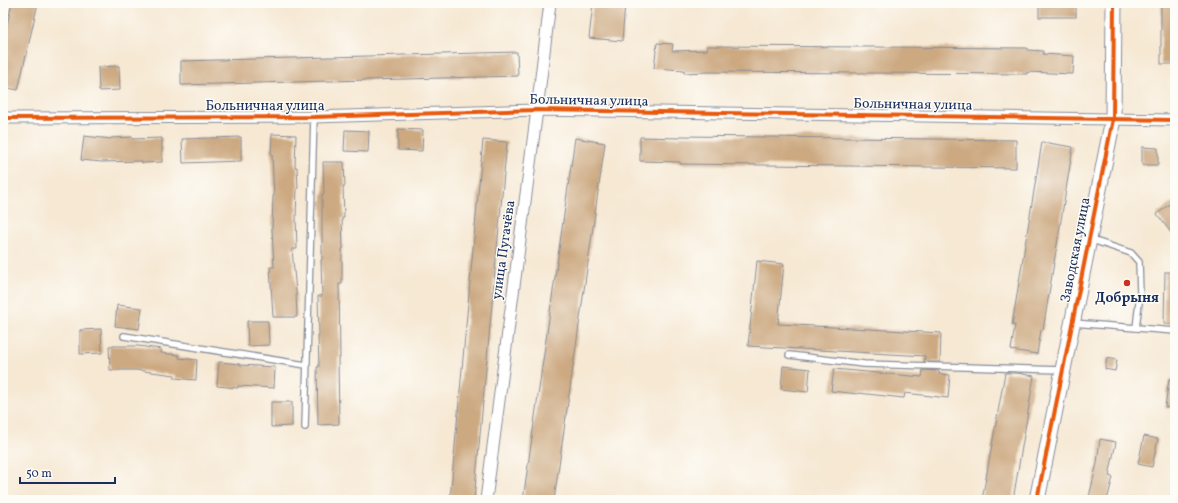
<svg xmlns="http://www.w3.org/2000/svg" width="1178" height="503" viewBox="0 0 1178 503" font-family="Vollkorn,serif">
	<rect width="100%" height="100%" fill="#fdfcf7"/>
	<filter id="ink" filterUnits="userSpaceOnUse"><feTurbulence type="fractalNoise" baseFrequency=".025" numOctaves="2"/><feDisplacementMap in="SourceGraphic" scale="8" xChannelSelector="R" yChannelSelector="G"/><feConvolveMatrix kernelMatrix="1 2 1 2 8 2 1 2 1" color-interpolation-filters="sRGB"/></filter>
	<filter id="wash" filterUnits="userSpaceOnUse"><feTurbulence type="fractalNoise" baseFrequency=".012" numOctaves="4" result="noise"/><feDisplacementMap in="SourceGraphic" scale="16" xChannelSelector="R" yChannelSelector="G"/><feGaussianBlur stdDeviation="0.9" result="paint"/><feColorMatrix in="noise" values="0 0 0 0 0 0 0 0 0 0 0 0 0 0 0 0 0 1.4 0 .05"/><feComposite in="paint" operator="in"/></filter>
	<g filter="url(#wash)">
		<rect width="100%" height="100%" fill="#f6e8d3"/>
		<g id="blocks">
			<g fill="#cca981">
				<path d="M12,3H38L18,90L3,87V42Z"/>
				<path d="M593,3H625L622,41L589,38Z"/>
				<rect x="1039" y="3" width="37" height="14"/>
				<rect x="1161" y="3" width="14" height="61"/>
				<path d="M657,43L673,44L672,51L707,50V46L1027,48V50L1043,51V54L1074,56L1073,74L1027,72V74L707,72L684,73V70L654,68Z"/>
				<path d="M517,52L518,76L181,85V61Z"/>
				<path d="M119,66L120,90L99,91L98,67Z"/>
				<path d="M398,129L423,130L422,151L398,150Z"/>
				<path d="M345,130L369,131L368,152L344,151Z"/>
				<path d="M272,134L296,135L295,167H297L298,188H297L296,217L297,249H292L296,292L297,317H273L270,267H274L272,229L273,196H274L272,155H271Z"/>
				<path d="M84,136L111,139V138L132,137V139L162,138V162L142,163L141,161L102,162L81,160Z"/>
				<path d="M680,136L1016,140V168L680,164V162L640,161V137L680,138Z"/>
				<path d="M241,137V161L183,163L182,139Z"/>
				<path d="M575,138L605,143L554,500H523Z"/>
				<path d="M483,140L507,142L500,216L474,500H450Z"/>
				<path d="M1042,142L1073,147L1043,330H1041L1037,354L1011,350L1015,325H1012Z"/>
				<path d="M1142,147L1158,148V165H1142Z"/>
				<path d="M323,162H344L345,186H343L344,218H342L343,249H342V284H339L340,358H338L339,424L318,425L317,367H319L318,335H319L318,296H322L321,260H322V194H324Z"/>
				<path d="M1175,200V238L1157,214Z"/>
				<path d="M757,261L784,264L778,324L941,333L940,362H924L925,356L748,346Z"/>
				<path d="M1165,272H1175V324H1164Z"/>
				<path d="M117,305L142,308L139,329L115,326Z"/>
				<path d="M247,321H268L269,345L248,346Z"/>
				<path d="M101,329L102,353L80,354V330Z"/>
				<path d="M109,346H138L161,349V353L179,355V358L197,360L196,380L175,378V375L136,370H110Z"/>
				<path d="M1107,358L1117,360L1115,371L1105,369Z"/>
				<path d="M219,362L240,364V365L275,367L274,388L238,386V388L217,386Z"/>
				<path d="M783,366L810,369L808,392L781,389Z"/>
				<path d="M834,369L922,377L923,370L939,371V374L950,375L948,398L905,393L904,398L858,393V394L831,391Z"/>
				<path d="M1005,373H1017L1034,376L1013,500H982Z"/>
				<path d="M1169,379H1175V408L1165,407Z"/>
				<path d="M271,402H292V426L271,427Z"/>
				<path d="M1144,436L1158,439L1152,467L1138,464Z"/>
				<path d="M1100,439L1116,442L1109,476L1113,477L1107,500H1102L1089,497L1097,463Z"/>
			</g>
		</g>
	</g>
	<g filter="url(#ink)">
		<use href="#blocks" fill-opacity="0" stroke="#888c98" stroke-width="1"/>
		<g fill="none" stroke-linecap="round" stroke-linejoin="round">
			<g stroke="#888c98" stroke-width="8">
				<g id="lane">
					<path d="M1089,239L1131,253L1139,262L1140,294L1136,328"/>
					<path d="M1073,323L1175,331"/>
					<path d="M124,336L306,365"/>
					<path d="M789,355L864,364L1062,370"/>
					<path d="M305,427L314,117"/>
					<path d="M1170,500L1175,497"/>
				</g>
			</g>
			<g stroke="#888c98" stroke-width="13">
				<g id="street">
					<path d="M3,118L314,117L537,110L1175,120"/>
					<path d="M486,500L537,110L550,3"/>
				</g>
			</g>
			<g stroke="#888c98" stroke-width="17">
				<path id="secondary" d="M1037,500L1113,119L1114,3"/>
			</g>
			<use href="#lane" stroke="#fff" stroke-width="5.5"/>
			<use href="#street" stroke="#fff" stroke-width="11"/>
			<use href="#secondary" stroke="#fff" stroke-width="15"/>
			<g stroke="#fdfcf7" stroke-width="6">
				<g id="cycleway">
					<path d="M3,118L314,117L537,110L1175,120"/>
					<path d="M1037,500L1113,119L1114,3"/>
				</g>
			</g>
			<use href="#cycleway" stroke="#e8590c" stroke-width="4"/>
		</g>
	</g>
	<circle fill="#c8321e" stroke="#fdfcf7" stroke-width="1.5" cx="1127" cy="283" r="4"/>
	<g text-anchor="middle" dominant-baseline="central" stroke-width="3" stroke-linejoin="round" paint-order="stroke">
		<g font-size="14" fill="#1b2f5e" stroke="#fdfcf7">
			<text transform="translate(589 101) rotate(1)">Больничная улица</text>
			<text transform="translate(913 105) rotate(1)">Больничная улица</text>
			<text x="265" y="106">Больничная улица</text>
			<text transform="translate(504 250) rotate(-82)">улица Пугачёва</text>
			<text transform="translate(1076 250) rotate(-79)">Заводская улица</text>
		</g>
		<g font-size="14" font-weight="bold" fill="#1b2f5e" stroke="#fdfcf7">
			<text x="1127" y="298">Добрыня</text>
		</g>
	</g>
	<rect width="1178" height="503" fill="none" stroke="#fdfcf7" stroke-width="16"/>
	<path d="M20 477v6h95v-6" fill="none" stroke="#1b2f5e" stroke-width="2"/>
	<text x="26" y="477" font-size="12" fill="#1b2f5e" stroke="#fdfcf7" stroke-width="3" paint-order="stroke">50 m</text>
</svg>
